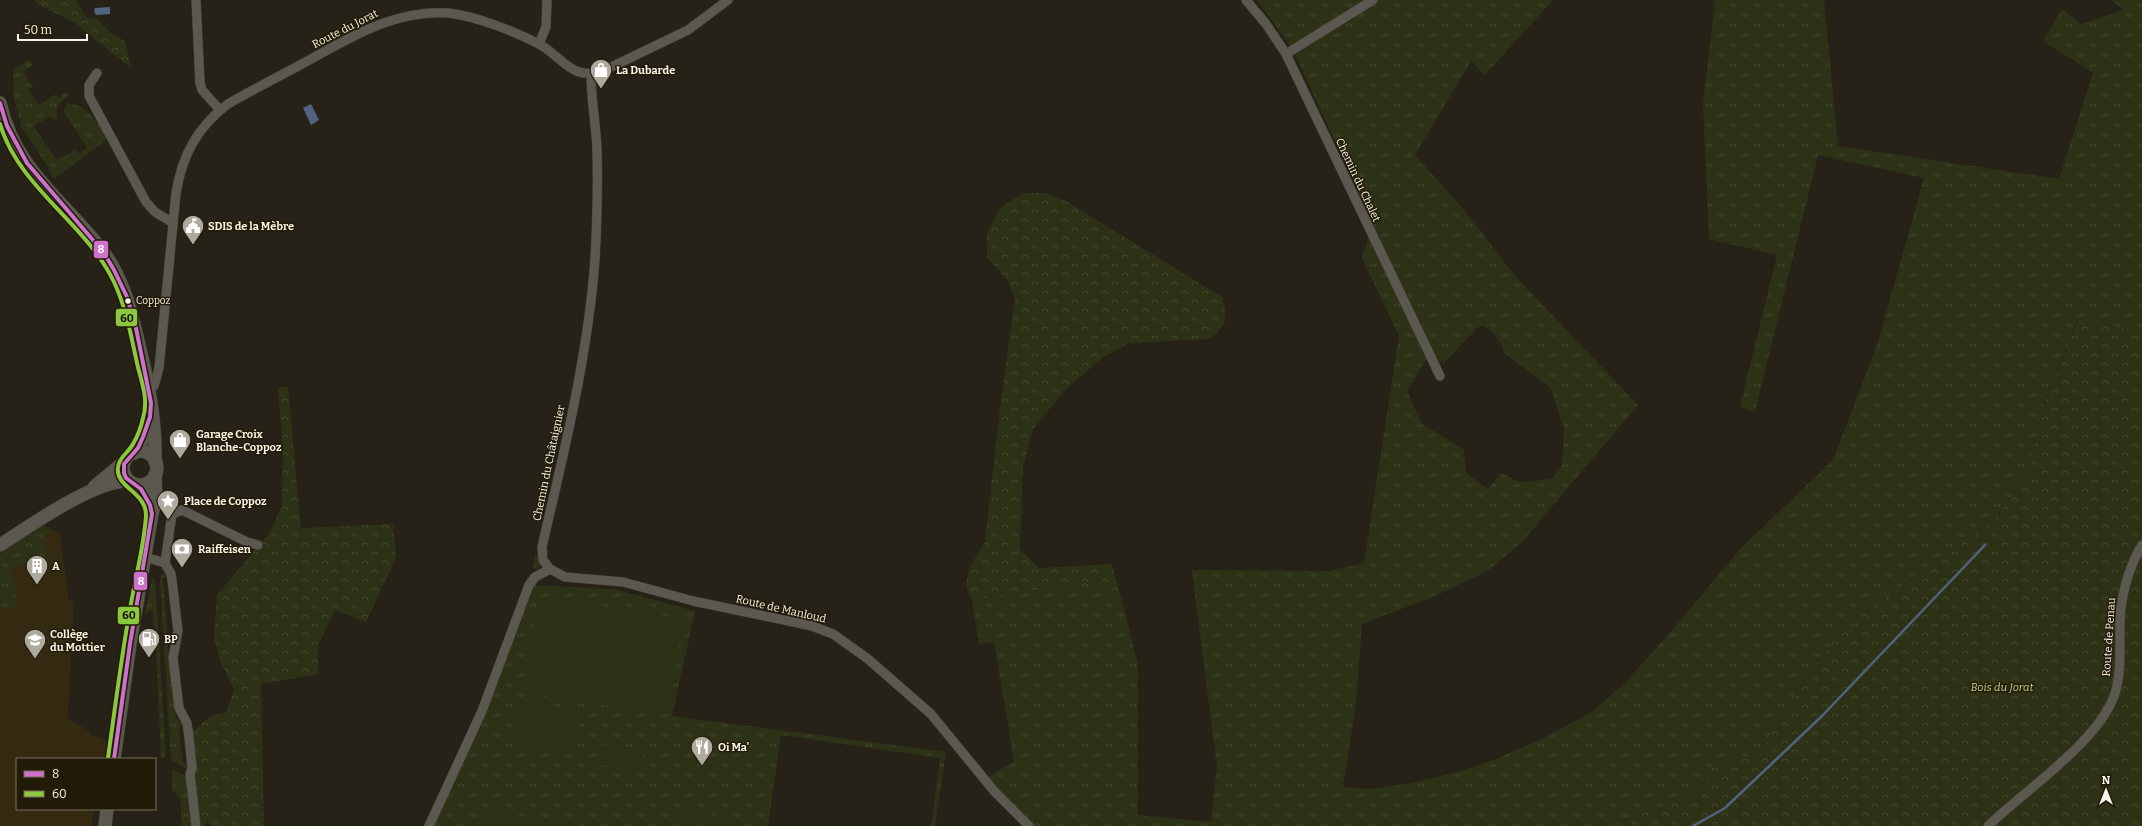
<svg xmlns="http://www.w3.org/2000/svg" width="2142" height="826" viewBox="0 0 2142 826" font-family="Bitter,serif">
	<defs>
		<pattern id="grass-tufts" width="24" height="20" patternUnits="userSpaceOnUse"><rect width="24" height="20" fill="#2d3216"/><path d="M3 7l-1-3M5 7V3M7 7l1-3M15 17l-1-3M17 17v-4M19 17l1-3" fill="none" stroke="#42462d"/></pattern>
		<pattern id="forest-crowns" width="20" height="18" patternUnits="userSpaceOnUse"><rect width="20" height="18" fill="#2d3216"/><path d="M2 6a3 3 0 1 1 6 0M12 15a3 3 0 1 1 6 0" fill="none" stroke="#42462d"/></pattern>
	</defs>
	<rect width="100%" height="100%" fill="#262217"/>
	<path fill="#342a12" d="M44,525L60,535L69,601H74L68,718L89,731L91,735L109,741L107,759H17V809H94L91,826H0V554Z"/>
	<g fill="url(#grass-tufts)" fill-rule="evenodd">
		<path d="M1257,0H1553L1485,75L1471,61L1415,155L1464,210L1516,277L1638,405L1523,541L1489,570L1435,596L1362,624L1356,704L1343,787L1370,789L1406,784L1454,773L1494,760L1548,736L1592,712L1624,684L1675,627L1741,548L1833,460L1878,342L1924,178L1818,155L1755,412L1740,407L1777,255L1709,239L1703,104L1715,0H1824L1838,146L2059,179L2093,73L2043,41L2062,9L2081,24L2124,10L2111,0H2142V332L2078,318L2044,404L2028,474L1992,522L1905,583L1836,637L1794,695L1759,755L1714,765L1696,794L1607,826H1029L984,779L1014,762L994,642L979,644L972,600L1102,580L1108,599L1121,597L1138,665V815L1211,822L1217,767L1192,570L1329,571L1364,563L1399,336L1362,258L1369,235L1375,228L1293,50ZM1484,326C1494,333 1502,340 1504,353L1551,388L1564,429L1562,465L1553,479L1519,482L1501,473L1488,489L1466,473L1464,450L1421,423L1407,391L1426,360L1445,362L1478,327Z"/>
		<path d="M29,59L33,65L23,72L33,87L28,89L39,105L56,94L59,99L64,92L69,95C60,103 54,107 58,120L48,117L34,126L56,160L72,153V150L75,148L79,154L87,148L64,112V109L67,104C83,101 102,126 109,138L53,180L50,170L20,125L21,124L14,98L13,70Z"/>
		<path d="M44,525L50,529L51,533L44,534L47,557H52V561L12,566L17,606L0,608V554Z"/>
		<path d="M535,554L537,555L540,565L537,569L533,568Z"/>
		<path d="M162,574L166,576L163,578L167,632L169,635L173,633L174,638L168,645L176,718L183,724L179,729L183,762L185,764L189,760V766L187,769L171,761L160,580Z"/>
		<path d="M152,578L155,579L166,757L163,758L161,757L156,649L150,641L147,644L144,641L155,633L153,610L145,614Z"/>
		<path d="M526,585L614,589L695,611L672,716L946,752L935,826H931L940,758L781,735L768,826H424L467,736Z"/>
		<path d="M172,769L188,778L192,826H182L180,798L172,790Z"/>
	</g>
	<g fill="url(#forest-crowns)">
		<path d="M34,0H76L87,18L97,19L112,34L125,41L131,68L75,23L39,5Z"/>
		<path d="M1023,193H1046L1066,201L1222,297C1228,316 1227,327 1209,339L1129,343L1102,358L1064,391L1033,429L1023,467L1020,549L1039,568L1112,564L1121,597L1108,599L1102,580L972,600L966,586L969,568L985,542L999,416L1015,298L1008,281L987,257V233L1000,208Z"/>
		<path d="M2079,318L2142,332V826H1607L1696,794L1714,765L1759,755L1794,695L1836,637L1905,583L1992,522L2028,474L2044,404Z"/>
		<path d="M278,387H288L301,528L393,524L396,558L366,622L335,610L318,645V674L261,684L264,826H214L206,823L205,826H201L195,817L189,737C200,724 208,714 226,713L234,689L220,661L214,637L217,595L271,531L282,505L283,450Z"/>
	</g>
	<g fill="#2d3216">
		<path d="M538,597L683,619L668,714L524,692Z"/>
		<path d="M521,701L582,711L575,755L514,745Z"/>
		<path d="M598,744L644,751L640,771L595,764Z"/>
		<path d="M481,810L585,826H478Z"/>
		<path d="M679,810L694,812L692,826H677Z"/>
		<path d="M700,814L715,816L713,826H699Z"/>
		<path d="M721,817L736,819L735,826H720Z"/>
	</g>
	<g fill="#516381">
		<path d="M110,7V14L96,15L94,11L95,8Z"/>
		<path d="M311,104L319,120L311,125L303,108Z"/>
	</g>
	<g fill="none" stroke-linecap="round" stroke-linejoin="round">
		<path stroke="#516381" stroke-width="2.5" d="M1693,826L1725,808L1822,716L1985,545"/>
		<g stroke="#413d35" stroke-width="10">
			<g id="street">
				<path d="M196,0L200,83L202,90L220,110"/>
				<path d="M1246,0L1266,24L1286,54L1440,376"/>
				<path d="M539,44L546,27L547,0"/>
				<path d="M1286,54L1373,0"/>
				<path d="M97,73L89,85V96L146,202L155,212L173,223"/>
				<path d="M591,74C591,100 596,124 597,150C598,186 597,223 595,259C588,356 564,452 542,547L543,560L550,569L565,577L623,582L693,601L812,626L833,634L868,659L931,714L994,791L1029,826"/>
				<path d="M149,389L154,386L159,368L176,193C182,156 197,127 228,104C252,90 278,77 302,64C348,39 394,9 448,13C476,16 513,31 537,43C563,56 571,83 605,70L688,30L728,0"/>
				<path d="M145,557L165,563L171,574L172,580L178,631L173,658L179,708L187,723L189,737L192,768L190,774L196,826"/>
				<path d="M165,563L172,514L182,510L247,542L258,545"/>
				<path d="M429,826L482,711L529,585L535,577L550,569"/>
				<path d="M1988,826C2025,790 2103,739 2116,690C2123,663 2118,635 2121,608C2124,585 2130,565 2142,545"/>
			</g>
		</g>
		<g stroke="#413d35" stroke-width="14">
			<g id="secondary">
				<path d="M0,103C14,167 59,197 98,245C128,282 133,322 144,366C151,397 156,429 155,462"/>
				<circle cx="140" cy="468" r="17"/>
				<path d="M135,453L142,440L150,415"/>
				<path d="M138,485L147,499L152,514"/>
				<path d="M94,487L125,461"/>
				<path d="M0,545C30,526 94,480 129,481"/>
				<path d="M114,759L130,644L152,514L156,498L155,475"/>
				<path d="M105,826L107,809"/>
			</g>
		</g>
		<use href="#street" stroke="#5b5850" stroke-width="9"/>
		<use href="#secondary" stroke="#5b5850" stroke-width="13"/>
		<g stroke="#221b08" stroke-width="7">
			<path id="bus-1" d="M0,103L7,126L27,163L104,253L114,270L127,297L136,328L151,403L150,417L143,437L138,448L124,464V473L126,478L141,489L150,505L152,514L130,644L114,759"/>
		</g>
		<g stroke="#221b08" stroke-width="7">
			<path id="bus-2" d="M0,124C19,188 86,223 114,282C126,308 131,335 137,363C141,381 149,399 143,418C141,427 138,436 133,444C129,452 119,457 118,467C115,488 147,492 146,516C144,547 135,579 130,609C121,659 115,708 108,758"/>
		</g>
		<use href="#bus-1" stroke="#cd71cc" stroke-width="4"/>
		<use href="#bus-2" stroke="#8dc63f" stroke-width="4"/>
	</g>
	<defs>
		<g id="shop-pin" transform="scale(1.15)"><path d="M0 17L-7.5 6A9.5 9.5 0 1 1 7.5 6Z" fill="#aeaa9e" stroke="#221b08"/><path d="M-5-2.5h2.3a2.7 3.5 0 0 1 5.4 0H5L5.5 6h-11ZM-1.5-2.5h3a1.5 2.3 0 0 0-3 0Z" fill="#fff"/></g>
		<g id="civic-pin" transform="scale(1.15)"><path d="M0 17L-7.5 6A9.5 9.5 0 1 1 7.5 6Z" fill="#aeaa9e" stroke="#221b08"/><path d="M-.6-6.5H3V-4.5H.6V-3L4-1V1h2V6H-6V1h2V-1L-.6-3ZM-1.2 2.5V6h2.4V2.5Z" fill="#fff"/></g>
		<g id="sight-pin" transform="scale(1.15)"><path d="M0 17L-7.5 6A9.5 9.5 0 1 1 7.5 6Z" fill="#aeaa9e" stroke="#221b08"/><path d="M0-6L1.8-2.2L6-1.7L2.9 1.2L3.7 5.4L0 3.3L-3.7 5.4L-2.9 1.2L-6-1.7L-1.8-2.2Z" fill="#fff"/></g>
		<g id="bank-pin" transform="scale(1.15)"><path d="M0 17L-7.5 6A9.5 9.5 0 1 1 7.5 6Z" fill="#aeaa9e" stroke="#221b08"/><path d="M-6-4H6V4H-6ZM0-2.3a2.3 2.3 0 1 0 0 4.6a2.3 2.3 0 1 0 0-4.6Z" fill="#fff"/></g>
		<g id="building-pin" transform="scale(1.15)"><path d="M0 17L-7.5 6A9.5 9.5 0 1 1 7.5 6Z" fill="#aeaa9e" stroke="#221b08"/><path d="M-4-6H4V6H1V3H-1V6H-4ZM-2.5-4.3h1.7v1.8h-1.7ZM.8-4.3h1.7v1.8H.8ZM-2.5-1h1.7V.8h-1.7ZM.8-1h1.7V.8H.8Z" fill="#fff"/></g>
		<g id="fuel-pin" transform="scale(1.15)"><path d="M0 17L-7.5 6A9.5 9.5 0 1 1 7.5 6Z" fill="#aeaa9e" stroke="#221b08"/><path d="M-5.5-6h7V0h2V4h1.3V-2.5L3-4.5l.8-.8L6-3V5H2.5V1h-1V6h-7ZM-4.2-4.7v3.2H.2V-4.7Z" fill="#fff"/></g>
		<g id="school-pin" transform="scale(1.15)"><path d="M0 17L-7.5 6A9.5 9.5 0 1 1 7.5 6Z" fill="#aeaa9e" stroke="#221b08"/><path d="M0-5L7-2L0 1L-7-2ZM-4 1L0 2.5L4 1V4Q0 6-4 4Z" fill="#fff"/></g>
		<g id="restaurant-pin" transform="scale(1.15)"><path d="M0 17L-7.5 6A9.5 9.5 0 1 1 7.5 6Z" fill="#aeaa9e" stroke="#221b08"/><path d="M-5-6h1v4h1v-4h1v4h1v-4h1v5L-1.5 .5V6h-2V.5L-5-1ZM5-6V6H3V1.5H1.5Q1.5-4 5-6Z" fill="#fff"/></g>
	</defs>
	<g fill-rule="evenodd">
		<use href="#shop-pin" x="601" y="70"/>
		<use href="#civic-pin" x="193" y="226"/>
		<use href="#shop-pin" x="180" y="440"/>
		<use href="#sight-pin" x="168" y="501"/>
		<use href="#bank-pin" x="182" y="549"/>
		<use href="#building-pin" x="37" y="566"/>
		<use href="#fuel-pin" x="149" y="639"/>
		<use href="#school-pin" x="35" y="640"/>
		<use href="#restaurant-pin" x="702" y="747"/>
	</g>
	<circle fill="#f8f3e7" stroke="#221b08" stroke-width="1.5" cx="128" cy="301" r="3.5"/>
	<g text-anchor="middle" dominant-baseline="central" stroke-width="3" stroke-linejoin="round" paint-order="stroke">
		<g font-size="10" fill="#f8f3e7" stroke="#221b08" text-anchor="start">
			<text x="136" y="301">Coppoz</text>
		</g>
		<g font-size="11" fill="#f8f3e7" stroke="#221b08">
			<text transform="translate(345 29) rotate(-27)">Route du Jorat</text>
			<text transform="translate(1358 180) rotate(65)">Chemin du Chalet</text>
			<text transform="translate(549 463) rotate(-78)">Chemin du Châtaignier</text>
			<text transform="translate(781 609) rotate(13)">Route de Manloud</text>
			<text transform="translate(2109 637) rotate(-86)">Route de Penau</text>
		</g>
		<g font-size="11" font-weight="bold" fill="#f8f3e7" stroke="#221b08" text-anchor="start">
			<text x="616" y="70">La Dubarde</text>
			<text x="208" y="226">SDIS de la Mèbre</text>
			<text x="196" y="434">Garage Croix<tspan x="196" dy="13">Blanche-Coppoz</tspan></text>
			<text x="184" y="501">Place de Coppoz</text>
			<text x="198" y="549">Raiffeisen</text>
			<text x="52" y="566">A</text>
			<text x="50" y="634">Collège<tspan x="50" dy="13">du Mottier</tspan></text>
			<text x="164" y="639">BP</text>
			<text x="718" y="747">Oi Ma'</text>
		</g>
		<g font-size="11" font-style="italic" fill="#c2d38f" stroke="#221b08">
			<text x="2002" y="687">Bois du Jorat</text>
		</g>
	</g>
	<g stroke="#221b08" stroke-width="1.5">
		<rect x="93" y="240" width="16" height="19" rx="4" fill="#cd71cc"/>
		<rect x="115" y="308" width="23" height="19" rx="4" fill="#8dc63f"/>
		<rect x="133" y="571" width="15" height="20" rx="4" fill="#cd71cc"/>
		<rect x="117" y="606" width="23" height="19" rx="4" fill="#8dc63f"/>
	</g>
	<g font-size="11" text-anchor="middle" font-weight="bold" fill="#fff">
		<text x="101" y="253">8</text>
		<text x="141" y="585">8</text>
	</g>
	<g font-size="11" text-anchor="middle" font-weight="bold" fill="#111">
		<text x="127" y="322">60</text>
		<text x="129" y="619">60</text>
	</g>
	<rect x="16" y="758" width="140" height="52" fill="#221b08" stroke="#787161"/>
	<rect x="24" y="771" width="20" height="6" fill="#cd71cc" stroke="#787161"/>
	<text x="52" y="778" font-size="12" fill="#f8f3e7">8</text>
	<rect x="24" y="791" width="20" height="6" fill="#8dc63f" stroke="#787161"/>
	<text x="52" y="798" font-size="12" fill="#f8f3e7">60</text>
	<g transform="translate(2106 790)" stroke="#221b08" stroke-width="3" paint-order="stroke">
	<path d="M0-3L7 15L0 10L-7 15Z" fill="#f8f3e7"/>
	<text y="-6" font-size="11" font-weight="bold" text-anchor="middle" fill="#f8f3e7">N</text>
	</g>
	<path d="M18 34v6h69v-6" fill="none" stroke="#f8f3e7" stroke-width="2"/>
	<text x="24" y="34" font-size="12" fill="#f8f3e7" stroke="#221b08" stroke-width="3" paint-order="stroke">50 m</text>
</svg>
